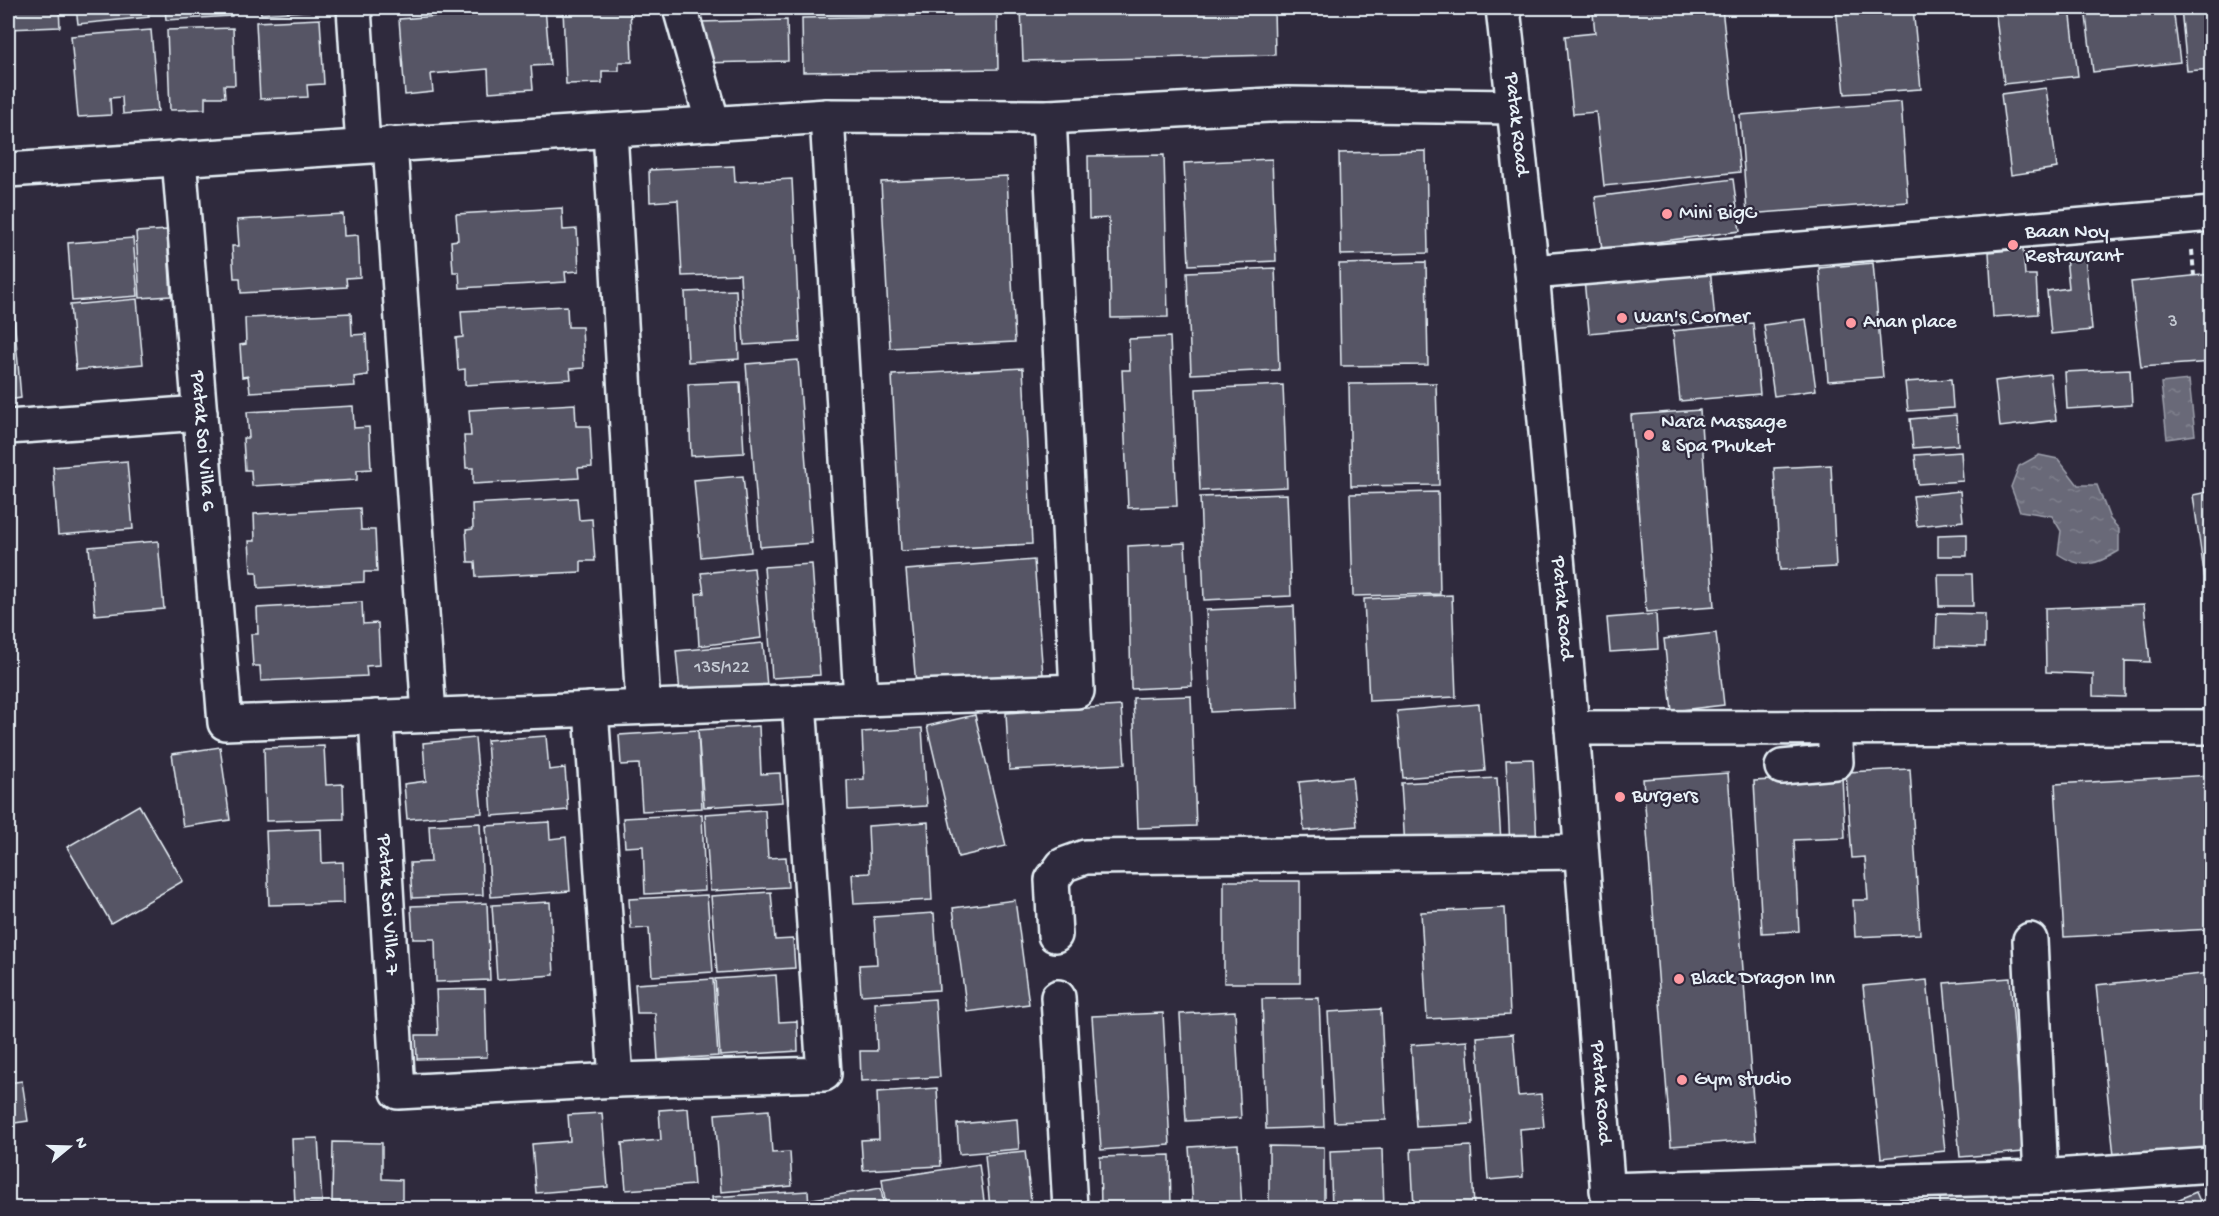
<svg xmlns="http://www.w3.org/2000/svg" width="2219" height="1216" viewBox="0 0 2219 1216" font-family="'Gochi Hand',sans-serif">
	<defs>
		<pattern id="water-ripples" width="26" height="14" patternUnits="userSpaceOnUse" patternTransform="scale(1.5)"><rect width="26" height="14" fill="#696978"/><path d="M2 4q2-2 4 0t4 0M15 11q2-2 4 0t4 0" fill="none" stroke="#7e7f8c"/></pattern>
	</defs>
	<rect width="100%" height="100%" fill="#2f2a3d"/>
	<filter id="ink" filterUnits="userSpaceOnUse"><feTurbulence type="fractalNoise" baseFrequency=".0167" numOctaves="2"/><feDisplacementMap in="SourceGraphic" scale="12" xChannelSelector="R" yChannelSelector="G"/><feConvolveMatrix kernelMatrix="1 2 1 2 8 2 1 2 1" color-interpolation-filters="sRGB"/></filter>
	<g filter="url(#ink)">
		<g fill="url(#water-ripples)" stroke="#9c9fab" stroke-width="1.5">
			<path d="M2189,380L2195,435L2167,439L2161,383Z"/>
			<path d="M2039,455L2058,459L2078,485H2097L2110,519L2119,529V551C2096,565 2082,570 2058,554L2061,531L2052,516L2020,511L2011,487L2019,466Z"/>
		</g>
		<g fill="#575565" stroke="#e8f1f8" stroke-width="1.5">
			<path d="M8,8H59L60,27L8,29Z"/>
			<path d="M76,8H148L149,17L78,24Z"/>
			<path d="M165,8H232V16L166,20Z"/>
			<path d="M260,8H321V10L261,14Z"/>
			<path d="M545,8L550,65L531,66L533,89L489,92L488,69L431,74L433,92L405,95L399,19Z"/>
			<path d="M563,8H630L632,62H619V71H602V83L566,84Z"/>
			<path d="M1021,8H1274L1275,55L1023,61Z"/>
			<path d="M1645,8H1722L1740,172L1604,186L1596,112L1573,114L1565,36L1595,33L1593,13Z"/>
			<path d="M1836,8H1913L1921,89L1845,94Z"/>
			<path d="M1995,8H2070L2078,76L2004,84Z"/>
			<path d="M2085,8H2173L2180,62L2093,72Z"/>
			<path d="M2181,8H2212V69L2187,71Z"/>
			<path d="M997,14L998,69L803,72L802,18Z"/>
			<path d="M320,19L324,84L307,85L308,97L260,99L256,22Z"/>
			<path d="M787,20L788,61L700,63L699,22Z"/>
			<path d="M233,28L235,85H224L225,97H205V109L170,110L167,30Z"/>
			<path d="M151,30L158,111L123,114L122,97L110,98L111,115L78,117L71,36Z"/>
			<path d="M2046,88L2057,168L2011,175L2001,94Z"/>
			<path d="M1901,102L1908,202L1747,214L1740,115Z"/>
			<path d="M1426,151L1428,253L1341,255L1339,153Z"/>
			<path d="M1164,155L1168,317L1111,318L1109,218L1089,219L1088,156Z"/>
			<path d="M1272,159L1276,261L1189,265L1184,163Z"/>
			<path d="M734,166L735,182L792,179L800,342L744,345L740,274L682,276L678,200L650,202L649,170Z"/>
			<path d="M1007,176L1015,342L890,348L881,182Z"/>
			<path d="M1733,179L1740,231L1602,249L1595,197Z"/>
			<path d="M562,208L563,230L577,229L579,271L565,272L566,282L460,288L459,272H453L451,241L458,240L456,214Z"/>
			<path d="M343,214L344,236L358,235L360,277L346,278L347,287L241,293L240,278H234L232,246H239L237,220Z"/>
			<path d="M167,230L171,296L140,298L136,232Z"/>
			<path d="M133,238L138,296L72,301L68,243Z"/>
			<path d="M2023,249L2025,275H2036L2038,314L1993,317L1989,252Z"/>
			<path d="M2085,255L2092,330L2051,334L2047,291L2069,288L2066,257Z"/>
			<path d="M1426,262L1428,365L1341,366L1339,264Z"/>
			<path d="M1873,263L1883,377L1828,381L1819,268Z"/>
			<path d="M1710,267L1715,321L1589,333L1584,279Z"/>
			<path d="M1275,268L1279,370L1191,374L1187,272Z"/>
			<path d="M2212,274V362L2141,367L2131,282Z"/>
			<path d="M736,290L739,359L688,362L685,292Z"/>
			<path d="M137,299L143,364L76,370L70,305Z"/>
			<path d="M567,306L568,327H582L584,368L570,369L571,379L465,385V369L458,370L456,338L463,337L461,311Z"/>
			<path d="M351,313L352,335L366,334L368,375L354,377L355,386L250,392L248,376L242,377L240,345L246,344L245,318Z"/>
			<path d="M14,317L21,398L8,400V318Z"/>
			<path d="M1806,319L1816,390L1774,396L1764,325Z"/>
			<path d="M1753,323L1760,394L1680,401L1673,331Z"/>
			<path d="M1170,337L1177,506L1128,508L1122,370H1130L1129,339Z"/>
			<path d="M798,360L812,543L760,547L746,364Z"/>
			<path d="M1023,368L1032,544L901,551L892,375Z"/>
			<path d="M2130,369L2132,405L2067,409L2065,372Z"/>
			<path d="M2050,374L2056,420L2000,427L1995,381Z"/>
			<path d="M1951,379L1953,408L1908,411L1905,382Z"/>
			<path d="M740,382L744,453L691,456L688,384Z"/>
			<path d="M1436,383L1439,485L1351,486L1349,384Z"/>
			<path d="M1283,385L1287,487L1200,491L1196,389Z"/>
			<path d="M575,404L576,426H590L592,467L578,468L579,478L473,484V468H466L464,436H471L469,410Z"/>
			<path d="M353,406L354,428L369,427L371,469L357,470V480L252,486L251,470H245L243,438H249L247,412Z"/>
			<path d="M1700,410L1714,607L1646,612L1631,415Z"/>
			<path d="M1956,415L1958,445L1913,448L1910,419Z"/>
			<path d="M1961,452L1963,481L1918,484L1915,455Z"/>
			<path d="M127,461L133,529L58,535L53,467Z"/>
			<path d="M1831,465L1836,567L1780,570L1774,468Z"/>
			<path d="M743,476L751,552L701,557L694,480Z"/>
			<path d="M1960,491L1963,521L1917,526L1913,496Z"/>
			<path d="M2212,491V629L2193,495Z"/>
			<path d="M1438,492L1440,594L1353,596L1350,494Z"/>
			<path d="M1287,494L1291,596L1204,600L1200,497Z"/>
			<path d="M577,498L579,520L592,519L595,561H581V572L476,577L475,562H468L466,530L473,529L472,504Z"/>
			<path d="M360,508L361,530H375L377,572H364V582L258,588L257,572H251L249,541H255L254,514Z"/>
			<path d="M1967,534V556H1938V535Z"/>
			<path d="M158,541L164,609L95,615L89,547Z"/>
			<path d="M1185,543L1192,686L1131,689L1128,546Z"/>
			<path d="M1034,560L1043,675L916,685L906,570Z"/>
			<path d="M812,564L820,675L772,678L764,567Z"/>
			<path d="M754,568L761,638L699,646L696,594L704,593L701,573Z"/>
			<path d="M1938,574H1972L1973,606H1939Z"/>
			<path d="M1452,595L1456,697L1369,701L1364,599Z"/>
			<path d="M362,602L363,624L378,623L380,665L366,666L367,676L261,681L260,666H253L251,634H258L257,608Z"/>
			<path d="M2144,604L2150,662L2125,661V697L2093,696V674L2046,672L2045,608Z"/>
			<path d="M1294,606L1298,708L1211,712L1206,610Z"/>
			<path d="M1937,613L1985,614V647L1936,646Z"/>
			<path d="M1656,614L1658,649L1610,652L1607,618Z"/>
			<path d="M1716,633L1724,705L1672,711L1664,639Z"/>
			<path d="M763,643L767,686L680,693L676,651Z"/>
			<path d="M1191,696L1196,826L1138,828L1133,698Z"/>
			<path d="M1479,704L1485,771L1403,778L1397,711Z"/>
			<path d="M1121,706L1125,764L1009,770L1006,713Z"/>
			<path d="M975,715L1006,846L958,857L927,726Z"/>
			<path d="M759,726L761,774L780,773L782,802L704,807L698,730Z"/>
			<path d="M922,728L927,806L848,810L847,780L864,779L862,732Z"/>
			<path d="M698,730L702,808L642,811L639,764L621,765L619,735Z"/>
			<path d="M546,736L549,770L565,768L568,810L492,816L487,740Z"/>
			<path d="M475,738L482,813L407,819L404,784L426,781L423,743Z"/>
			<path d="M324,746L326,785L343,784L344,819L266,821L264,748Z"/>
			<path d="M220,747L230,820L183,827L172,754Z"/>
			<path d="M1533,759L1537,847L1510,848L1506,760Z"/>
			<path d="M1910,769L1920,934L1855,937L1853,900H1868L1865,857L1852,858L1846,772Z"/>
			<path d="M1728,773L1756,1140L1671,1146L1643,779Z"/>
			<path d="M2212,775V844H2207L2212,929L2064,937L2055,784Z"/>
			<path d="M1842,776L1845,838L1794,840L1799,931L1762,933L1754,781Z"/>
			<path d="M1352,777L1357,826L1304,831L1299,782Z"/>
			<path d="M1497,778L1501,842L1405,847L1401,783Z"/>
			<path d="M139,805L183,881L111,923L67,847Z"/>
			<path d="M765,810L768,858L786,857L788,887L710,891L705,814Z"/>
			<path d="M702,814L705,891L645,894L643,846L625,847L623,818Z"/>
			<path d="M549,822L550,839L566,837L570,891L491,897L486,826Z"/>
			<path d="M928,822L932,900L854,904L852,874L870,873L868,826Z"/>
			<path d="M480,823L483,895L412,898L410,863L431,862L429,825Z"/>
			<path d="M321,829L322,863L343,862L344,903L269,905L266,831Z"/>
			<rect x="1224" y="881" width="76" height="102"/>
			<path d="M771,892L775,940L793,939L795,968L717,973L711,896Z"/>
			<path d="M707,895L713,972L652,976L649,928L631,929L629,899Z"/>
			<path d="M1015,900L1029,1004L967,1012L953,908Z"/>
			<path d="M550,902L554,975L497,979L492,905Z"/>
			<path d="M487,903L490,980L436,982L435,939H413L411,906Z"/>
			<path d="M1505,908L1510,1015L1427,1019L1421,912Z"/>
			<path d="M934,913L939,990L861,995L859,965L877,964L874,917Z"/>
			<path d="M2211,973L2212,1154L2115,1165L2096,985Z"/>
			<path d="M776,975L779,1022L797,1021L798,1051L720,1056L715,979Z"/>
			<path d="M2010,978L2024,1152L1960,1157L1944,983Z"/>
			<path d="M713,979L718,1056L658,1060L655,1013H637L635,984Z"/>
			<path d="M1927,980L1945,1151L1881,1158L1863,986Z"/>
			<path d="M485,989L487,1057L417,1059L416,1035H438L436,990Z"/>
			<path d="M1319,998L1324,1127L1266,1129L1262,999Z"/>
			<path d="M935,999L940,1077L861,1081L860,1051H877L875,1003Z"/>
			<path d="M1381,1009L1386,1120L1334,1122L1328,1012Z"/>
			<path d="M1235,1011L1241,1118L1186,1121L1180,1014Z"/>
			<path d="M1163,1013L1170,1145L1101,1150L1092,1016Z"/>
			<path d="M1513,1034L1518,1096L1541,1094L1544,1127L1520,1129L1523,1177L1488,1180L1477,1037Z"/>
			<path d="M1467,1041L1473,1124L1416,1127L1411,1045Z"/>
			<path d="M22,1081L28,1121L8,1124V1083Z"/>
			<path d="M937,1088L941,1166L863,1170L861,1140L879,1139L877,1092Z"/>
			<path d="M688,1108L694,1185L626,1190L622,1143L661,1140L659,1110Z"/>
			<path d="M769,1110L772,1153L790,1152L792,1186L721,1192L715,1114Z"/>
			<path d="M602,1113L608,1187L536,1193L532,1144L570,1141L568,1115Z"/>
			<path d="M1017,1119L1019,1149L959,1154L957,1124Z"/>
			<path d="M318,1138L322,1203L295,1204L292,1139Z"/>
			<path d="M333,1142L382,1143V1179L402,1180V1202H332Z"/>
			<path d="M1238,1144L1242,1208H1193L1189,1147Z"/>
			<path d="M1269,1146L1324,1147V1208H1269Z"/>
			<path d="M1471,1146L1474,1208H1414L1411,1149Z"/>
			<path d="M1382,1149L1384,1208H1332L1330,1151Z"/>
			<path d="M1025,1151L1032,1208H990L985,1155Z"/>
			<path d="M1170,1155L1171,1208H1101L1100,1157Z"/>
			<path d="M979,1164L985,1208H886L882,1179Z"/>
			<path d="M881,1188L884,1208H814L812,1199Z"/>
			<path d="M808,1191L809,1208H713L712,1197Z"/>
			<path d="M1814,1192L1816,1208H1734H1742L1741,1199Z"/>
			<path d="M2196,1192L2203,1208H2158Z"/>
			<path d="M1940,1194H1993L1994,1208H1940Z"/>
			<path d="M2052,1202V1208H2003V1204Z"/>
		</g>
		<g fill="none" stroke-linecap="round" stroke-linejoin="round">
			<g stroke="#e8f1f8" stroke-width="38">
				<g id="minor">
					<path d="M354,8L363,146"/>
					<path d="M680,8L713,124"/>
					<path d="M827,116L861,699"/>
					<path d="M610,131L643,707"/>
					<path d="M390,144L429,715"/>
					<path id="s1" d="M179,158L225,723L1077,691L1049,117"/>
					<path d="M8,170L827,116L1049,117L1288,104L1513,107"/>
					<path d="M1532,272L2212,214"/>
					<path d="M8,427L200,413"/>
					<path d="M591,709L616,1080"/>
					<path id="s2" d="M376,717L398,1092L616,1080L824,1074L799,701"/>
					<path d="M1572,728L2212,727"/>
					<path d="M1782,767L1836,762L1834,728"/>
					<path d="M1055,935L1052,880L1063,865L1085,857L1581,852"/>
					<path d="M2030,940L2041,1177"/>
					<path d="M1058,997L1070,1208"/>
					<path d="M1607,1190L2041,1177L2212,1165"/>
				</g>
			</g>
			<g stroke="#e8f1f8" stroke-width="38">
				<g id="major">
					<path id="s3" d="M1503,8L1532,272L1572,728L1609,1208"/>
				</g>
			</g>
			<path stroke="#e8f1f8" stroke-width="4" stroke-dasharray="6 4.5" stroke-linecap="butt" d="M2192,250L2194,276"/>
			<use href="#minor" stroke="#2f2a3d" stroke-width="33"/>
			<use href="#major" stroke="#2f2a3d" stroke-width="33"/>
		</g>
	</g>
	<g fill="#ff9aa2" stroke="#2f2a3d" stroke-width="2">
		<circle cx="1667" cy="214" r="6"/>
		<circle cx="2013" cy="245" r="6"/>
		<circle cx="1622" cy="318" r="6"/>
		<circle cx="1851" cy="323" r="6"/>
		<circle cx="1649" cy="435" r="6"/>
		<circle cx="1620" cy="797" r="6"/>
		<circle cx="1679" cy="979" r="6"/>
		<circle cx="1682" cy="1080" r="6"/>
	</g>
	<g text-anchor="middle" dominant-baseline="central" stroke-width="4.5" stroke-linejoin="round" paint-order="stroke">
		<g font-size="18" fill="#c4cad3">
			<text x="2173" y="322">3</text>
			<text x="722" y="668">135/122</text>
		</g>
		<g font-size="21" fill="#e8f1f8" stroke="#2f2a3d">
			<text stroke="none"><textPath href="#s3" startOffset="117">Patak Road</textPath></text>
			<text stroke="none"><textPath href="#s1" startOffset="284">Patak Soi Villa 6</textPath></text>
			<text stroke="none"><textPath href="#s3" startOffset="603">Patak Road</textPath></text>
			<text stroke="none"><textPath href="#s2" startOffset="188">Patak Soi Villa 7</textPath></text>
			<text stroke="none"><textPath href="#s3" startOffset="1089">Patak Road</textPath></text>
		</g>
		<g font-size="21" fill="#e8f1f8" stroke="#2f2a3d" text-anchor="start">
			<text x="1679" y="214">Mini BigC</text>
			<text x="2025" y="233">Baan Noy<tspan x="2025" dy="24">Restaurant</tspan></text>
			<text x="1634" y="318">Wan's Corner</text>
			<text x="1863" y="323">Anan place</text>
			<text x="1661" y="423">Nara Massage<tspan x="1661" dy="24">&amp; Spa Phuket</tspan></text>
			<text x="1632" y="797">Burgers</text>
			<text x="1691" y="979">Black Dragon Inn</text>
			<text x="1694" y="1080">Gym studio</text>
		</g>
	</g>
	<rect width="2219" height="1216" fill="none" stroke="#2f2a3d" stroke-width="30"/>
	<rect x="15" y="15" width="2189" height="1186" fill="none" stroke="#e8f1f8" stroke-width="2" filter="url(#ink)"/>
	<g transform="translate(69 1147) rotate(71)" stroke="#2f2a3d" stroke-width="4.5" paint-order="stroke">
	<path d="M0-4.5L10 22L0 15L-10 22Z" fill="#e8f1f8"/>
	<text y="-9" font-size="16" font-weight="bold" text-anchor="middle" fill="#e8f1f8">N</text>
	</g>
</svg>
